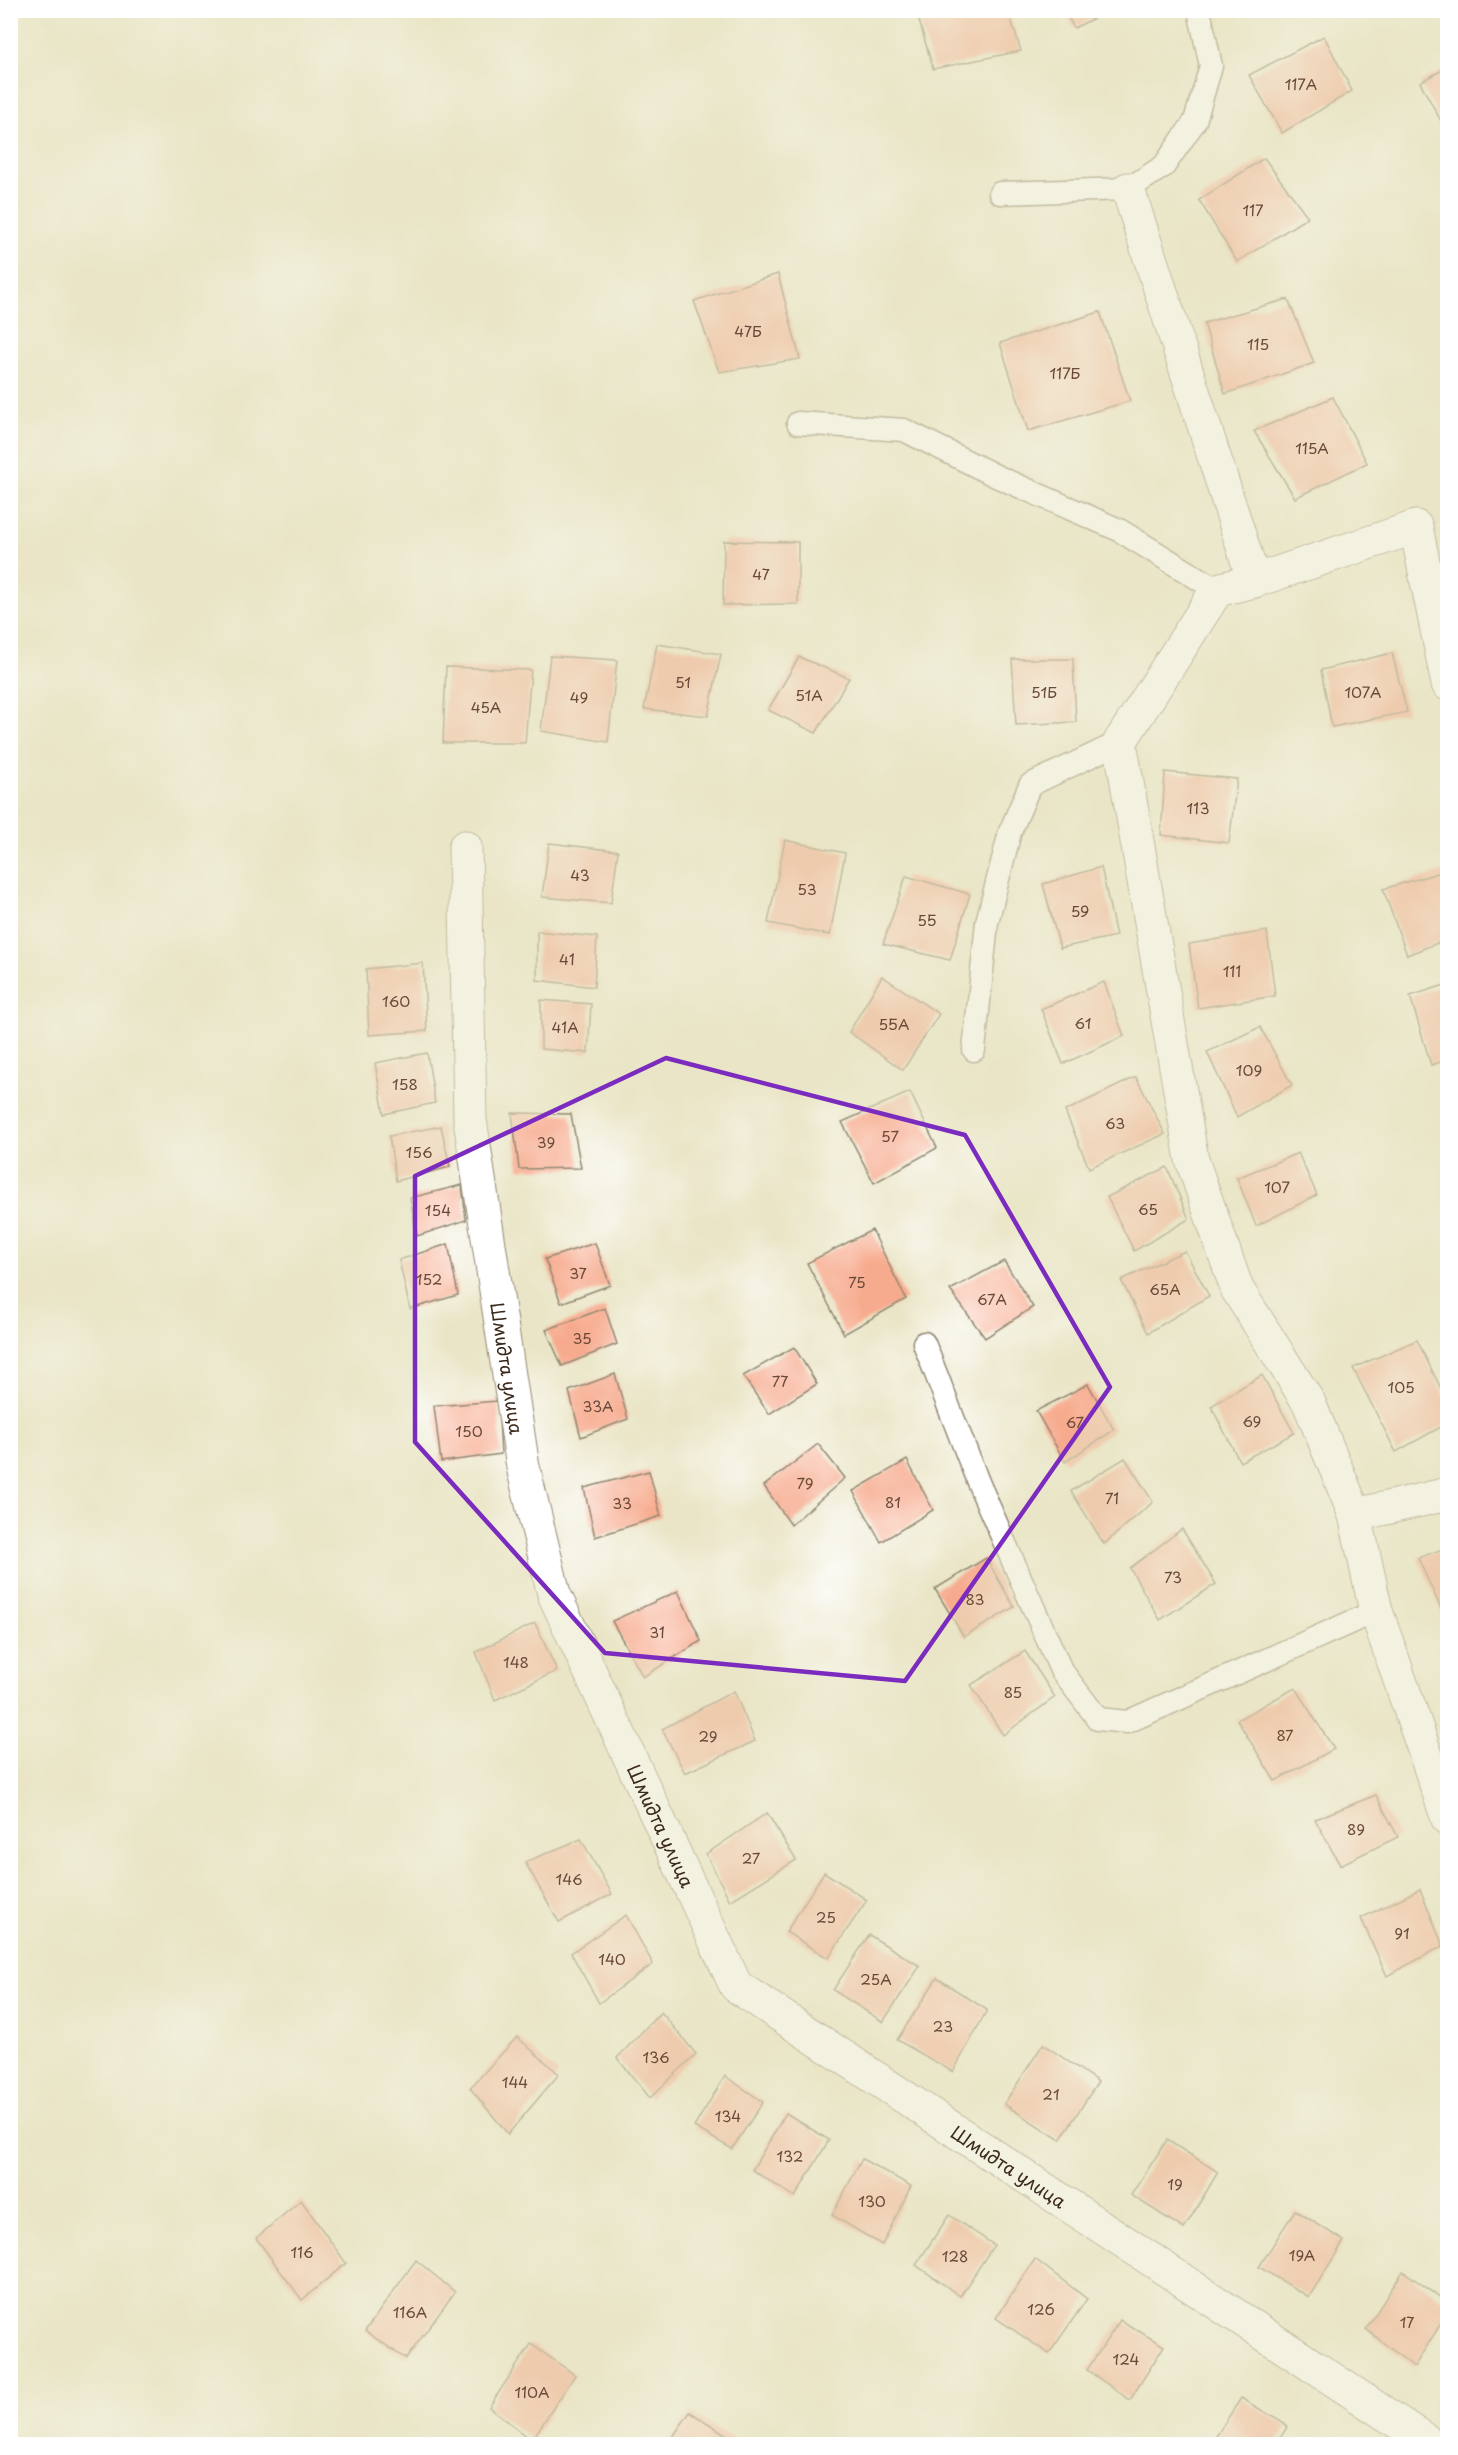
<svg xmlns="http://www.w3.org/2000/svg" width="1458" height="2455" viewBox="0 0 1458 2455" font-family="'Playpen Sans',sans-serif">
	<rect width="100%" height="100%" fill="#fff"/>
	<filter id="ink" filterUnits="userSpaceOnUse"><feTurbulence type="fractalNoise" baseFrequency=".0167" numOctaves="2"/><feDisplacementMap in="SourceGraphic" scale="12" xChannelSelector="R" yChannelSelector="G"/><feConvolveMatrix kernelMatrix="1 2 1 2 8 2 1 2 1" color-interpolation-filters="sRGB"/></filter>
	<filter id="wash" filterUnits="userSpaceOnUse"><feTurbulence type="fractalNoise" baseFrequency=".008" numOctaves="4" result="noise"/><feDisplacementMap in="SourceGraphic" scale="24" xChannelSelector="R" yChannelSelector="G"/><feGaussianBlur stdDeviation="1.35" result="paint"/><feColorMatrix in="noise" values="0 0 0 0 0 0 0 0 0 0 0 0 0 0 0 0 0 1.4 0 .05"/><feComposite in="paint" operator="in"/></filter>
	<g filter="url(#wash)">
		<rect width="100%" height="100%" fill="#eae5c6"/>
		<g id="blocks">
			<g fill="#f7ab8e">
				<path d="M916,10H1008L1021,51L933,69Z"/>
				<path d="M1064,10H1111L1074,28Z"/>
				<path d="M1324,36L1352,91L1282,133L1249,75Z"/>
				<path d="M1448,67V134L1420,82Z"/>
				<path d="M1264,158L1308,217L1237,262L1199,200Z"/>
				<path d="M778,274L800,359L719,372L694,301Z"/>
				<path d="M1288,299L1314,363L1225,394L1204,323Z"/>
				<path d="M1100,312L1130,401L1028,431L1000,343Z"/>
				<path d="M1333,397L1367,463L1295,498L1254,431Z"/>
				<path d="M724,541L798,542V604L723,605Z"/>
				<path d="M657,644L721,654L708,716L644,709Z"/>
				<path d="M1392,653L1407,712L1332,727L1321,670Z"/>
				<path d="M550,656L617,660L608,742L541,731Z"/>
				<path d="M799,657L849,678L816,733L768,710Z"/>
				<path d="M1012,659H1073L1076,722L1016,725Z"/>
				<path d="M446,667L531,670L525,743H443Z"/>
				<path d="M1165,772L1237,779L1229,843L1161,835Z"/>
				<path d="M785,840L845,853L830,935L768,923Z"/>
				<path d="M549,843L618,851L611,903L542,897Z"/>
				<path d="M1101,867L1116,936L1060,948L1043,884Z"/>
				<path d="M1448,870V939L1407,955L1383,889Z"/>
				<path d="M906,876L970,894L950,960L883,944Z"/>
				<path d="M537,931L597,937L594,987L537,980Z"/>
				<path d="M1267,931L1275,996L1198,1008L1189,944Z"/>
				<path d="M423,963L427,1031L369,1035L366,969Z"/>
				<path d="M882,976L939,1014L903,1070L849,1032Z"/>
				<path d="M1104,982L1124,1036L1063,1064L1041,1009Z"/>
				<path d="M1448,984V1060L1431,1065L1410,996Z"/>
				<path d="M541,1000L591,1004L588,1053L541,1049Z"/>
				<path d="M1260,1027L1292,1085L1237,1117L1207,1052Z"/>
				<path d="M427,1053L435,1103L384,1114L375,1063Z"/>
				<path d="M1136,1077L1165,1134L1089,1168L1065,1111Z"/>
				<path d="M910,1092L937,1148L874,1183L842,1122Z"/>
				<path d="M512,1113L571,1114L581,1168L519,1169Z"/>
				<path d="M441,1126L450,1167L396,1181L389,1136Z"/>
				<path d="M1298,1153L1317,1195L1256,1226L1237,1178Z"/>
				<path d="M1167,1167L1189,1219L1134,1251L1107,1197Z"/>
				<path d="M462,1185L466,1220L417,1236L410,1198Z"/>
				<path d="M872,1230L906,1299L844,1334L807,1263Z"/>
				<path d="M595,1243L610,1285L561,1303L545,1259Z"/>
				<path d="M448,1244L458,1295L410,1309L399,1260Z"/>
				<path d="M1185,1251L1209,1296L1148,1333L1121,1280Z"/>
				<path d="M1004,1261L1033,1307L985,1338L950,1290Z"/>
				<path d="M605,1308L617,1344L562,1366L546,1330Z"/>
				<path d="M1417,1340L1448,1403V1423L1396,1452L1353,1368Z"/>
				<path d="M794,1347L817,1384L769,1414L743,1376Z"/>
				<path d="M615,1374L628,1419L581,1437L569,1391Z"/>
				<path d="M1262,1375L1294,1433L1240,1462L1211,1406Z"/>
				<path d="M1088,1384L1114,1430L1065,1462L1036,1411Z"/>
				<path d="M498,1401L501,1454L441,1462L434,1406Z"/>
				<path d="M818,1444L845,1478L791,1525L764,1486Z"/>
				<path d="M1125,1458L1153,1502L1104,1544L1071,1491Z"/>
				<path d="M907,1460L933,1510L881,1542L853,1491Z"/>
				<path d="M649,1471L661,1516L595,1537L584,1488Z"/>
				<path d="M1182,1529L1216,1584L1160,1620L1130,1568Z"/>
				<path d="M1448,1547V1624L1418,1558Z"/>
				<path d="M986,1558L1014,1607L964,1637L935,1589Z"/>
				<path d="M678,1591L701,1641L643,1677L612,1621Z"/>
				<path d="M535,1623L557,1671L495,1700L476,1652Z"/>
				<path d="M1025,1651L1055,1697L1003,1735L971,1685Z"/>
				<path d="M1295,1688L1334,1749L1275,1781L1237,1720Z"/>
				<path d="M734,1691L755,1741L685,1773L662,1729Z"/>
				<path d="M1376,1795L1398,1837L1340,1865L1315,1819Z"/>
				<path d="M767,1813L796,1860L730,1901L706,1854Z"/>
				<path d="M581,1839L612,1894L559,1922L525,1862Z"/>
				<path d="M824,1872L867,1900L828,1958L786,1932Z"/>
				<path d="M1420,1889L1443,1946L1387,1976L1361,1918Z"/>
				<path d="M626,1915L653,1964L599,2003L571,1953Z"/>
				<path d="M869,1935L920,1966L883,2022L833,1990Z"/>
				<path d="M937,1978L987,2010L953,2072L897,2040Z"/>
				<path d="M661,2012L696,2054L650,2098L617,2058Z"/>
				<path d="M517,2037L559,2074L508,2134L470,2088Z"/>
				<path d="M1043,2044L1098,2082L1060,2140L1004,2104Z"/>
				<path d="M725,2076L763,2102L732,2149L694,2127Z"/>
				<path d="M786,2113L829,2140L795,2197L752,2170Z"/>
				<path d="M1167,2140L1218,2172L1184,2229L1131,2195Z"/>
				<path d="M862,2159L911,2186L882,2245L832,2215Z"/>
				<path d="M301,2200L346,2263L302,2300L256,2238Z"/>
				<path d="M1295,2210L1344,2241L1309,2297L1259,2267Z"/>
				<path d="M949,2215L994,2245L960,2296L916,2265Z"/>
				<path d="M1035,2259L1087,2299L1049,2354L996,2318Z"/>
				<path d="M416,2260L455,2292L406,2359L365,2331Z"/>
				<path d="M1403,2271L1448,2303V2312L1414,2367L1366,2329Z"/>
				<path d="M1120,2320L1164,2346L1130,2400L1087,2370Z"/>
				<path d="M531,2344L575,2375L532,2440L489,2407Z"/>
				<path d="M1241,2398L1288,2426L1276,2444H1211Z"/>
				<path d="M690,2412L737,2441L735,2444H668Z"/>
			</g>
		</g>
	</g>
	<g filter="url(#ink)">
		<use href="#blocks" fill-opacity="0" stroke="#928872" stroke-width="1.5"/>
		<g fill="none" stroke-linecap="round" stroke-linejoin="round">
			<g stroke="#928872" stroke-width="25">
				<g id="lane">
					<path d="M1000,193L1128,189L1164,166L1195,121L1211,66L1199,10"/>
					<path d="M798,423L904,430L996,476L1119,530L1217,590"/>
					<path d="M974,1050L987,922L1010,832L1030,785L1120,742"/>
					<path d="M924,1343L978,1482L1061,1670L1098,1719L1127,1722L1376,1611"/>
				</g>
			</g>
			<g stroke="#928872" stroke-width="35">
				<g id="street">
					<path d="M1128,189L1254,581"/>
					<path d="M1448,684L1416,527L1254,581L1217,590L1120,742L1192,1160L1237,1289L1309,1403L1355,1515L1376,1611L1448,1819"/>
					<path id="s1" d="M465,847L470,1120L523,1467L554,1594L736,1986L1431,2444"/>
					<path d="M1355,1515L1448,1494"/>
				</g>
			</g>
			<use href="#lane" stroke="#fff" stroke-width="22"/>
			<use href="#street" stroke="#fff" stroke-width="33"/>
		</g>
	</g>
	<path d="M0 0H1458V2455H0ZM666,1058L965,1135L1110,1387L905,1681L605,1653L415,1442V1176Z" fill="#eae5c6" fill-opacity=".55" fill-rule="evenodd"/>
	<path fill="none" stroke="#7b2cbf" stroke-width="4.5" stroke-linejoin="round" d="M666,1058L965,1135L1110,1387L905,1681L605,1653L415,1442V1176Z"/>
	<g text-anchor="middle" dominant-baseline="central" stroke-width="4.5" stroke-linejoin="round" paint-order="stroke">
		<g font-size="15" fill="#6a4a3a">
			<text x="1301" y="83">117А</text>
			<text x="1253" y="209">117</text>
			<text x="748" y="330">47Б</text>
			<text x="1258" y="343">115</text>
			<text x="1065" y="372">117Б</text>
			<text x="1312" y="447">115А</text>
			<text x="761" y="573">47</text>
			<text x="683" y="681">51</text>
			<text x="1044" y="691">51Б</text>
			<text x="1363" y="691">107А</text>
			<text x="809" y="694">51А</text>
			<text x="579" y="696">49</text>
			<text x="486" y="706">45А</text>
			<text x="1198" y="807">113</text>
			<text x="580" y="874">43</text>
			<text x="807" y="888">53</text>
			<text x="1080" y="910">59</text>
			<text x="927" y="919">55</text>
			<text x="567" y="958">41</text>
			<text x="1232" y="970">111</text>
			<text x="396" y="1000">160</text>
			<text x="1083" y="1022">61</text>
			<text x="894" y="1023">55А</text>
			<text x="565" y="1026">41А</text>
			<text x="1249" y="1069">109</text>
			<text x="405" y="1083">158</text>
			<text x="1115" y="1122">63</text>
			<text x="890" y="1135">57</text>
			<text x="546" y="1141">39</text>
			<text x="419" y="1151">156</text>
			<text x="1277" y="1186">107</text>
			<text x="1148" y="1208">65</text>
			<text x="438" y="1209">154</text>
			<text x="578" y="1272">37</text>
			<text x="429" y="1278">152</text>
			<text x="857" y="1281">75</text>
			<text x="1165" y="1288">65А</text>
			<text x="992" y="1298">67А</text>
			<text x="582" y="1337">35</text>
			<text x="780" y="1380">77</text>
			<text x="1401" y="1386">105</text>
			<text x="598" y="1405">33А</text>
			<text x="1252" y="1420">69</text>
			<text x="1075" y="1421">67</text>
			<text x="469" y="1430">150</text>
			<text x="805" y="1482">79</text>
			<text x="1112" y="1497">71</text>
			<text x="893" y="1501">81</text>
			<text x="622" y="1502">33</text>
			<text x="1173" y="1576">73</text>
			<text x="975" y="1598">83</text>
			<text x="657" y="1631">31</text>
			<text x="516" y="1661">148</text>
			<text x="1013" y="1691">85</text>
			<text x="1285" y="1734">87</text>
			<text x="708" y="1735">29</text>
			<text x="1356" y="1828">89</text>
			<text x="751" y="1857">27</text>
			<text x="569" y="1878">146</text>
			<text x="826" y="1916">25</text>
			<text x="1402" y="1932">91</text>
			<text x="612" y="1958">140</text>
			<text x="876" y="1978">25А</text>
			<text x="943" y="2025">23</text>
			<text x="656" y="2056">136</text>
			<text x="515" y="2081">144</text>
			<text x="1051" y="2093">21</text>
			<text x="728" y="2115">134</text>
			<text x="790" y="2155">132</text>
			<text x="1175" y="2183">19</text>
			<text x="872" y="2200">130</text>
			<text x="302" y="2251">116</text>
			<text x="1302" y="2254">19А</text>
			<text x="955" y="2255">128</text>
			<text x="1041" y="2308">126</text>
			<text x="410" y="2311">116А</text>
			<text x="1407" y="2321">17</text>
			<text x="1126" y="2358">124</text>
			<text x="532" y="2391">110А</text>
		</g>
		<g font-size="18" fill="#3b2a1e" stroke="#fff">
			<text stroke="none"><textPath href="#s1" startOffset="524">Шмидта улица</textPath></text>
			<text stroke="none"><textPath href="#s1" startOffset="1010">Шмидта улица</textPath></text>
			<text stroke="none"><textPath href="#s1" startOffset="1514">Шмидта улица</textPath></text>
		</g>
	</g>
	<rect width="1458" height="2455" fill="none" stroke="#fff" stroke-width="36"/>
</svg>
